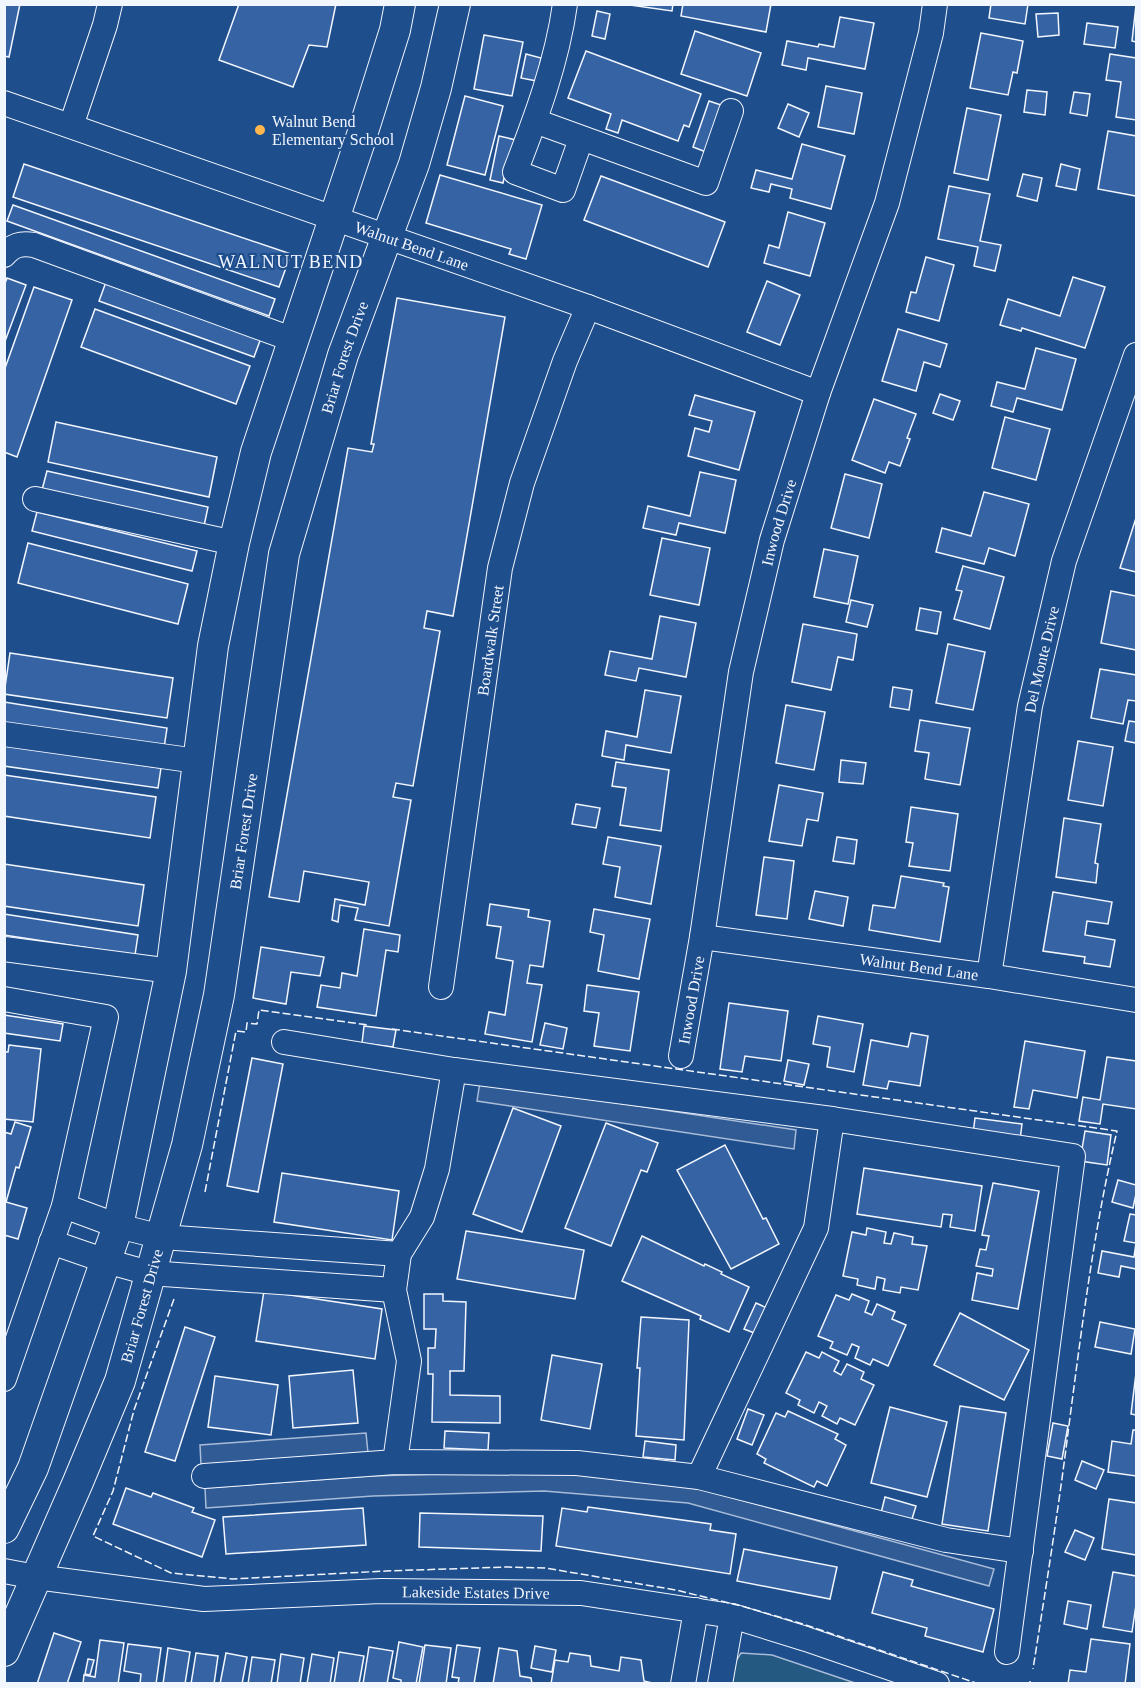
<svg xmlns="http://www.w3.org/2000/svg" width="1141" height="1688" viewBox="0 0 1141 1688" font-family="Georgia,serif">
	<rect width="100%" height="100%" fill="#1f4e8c"/>
	<path fill="#245a82" stroke="#a8bbd7" stroke-width="1.5" d="M741,1653L772,1655L855,1683L725,1684L727,1675Z"/>
	<g fill="#305b95" stroke="#a8bbd7" stroke-width="1.5">
		<path d="M480,1082L796,1130L794,1149L477,1101Z"/>
		<path d="M366,1433L368,1453L201,1465L200,1445Z"/>
		<path d="M547,1471L686,1485L994,1569L989,1586L688,1503L544,1491L373,1496L206,1508L205,1488L371,1476Z"/>
	</g>
	<g fill="#3563a3" stroke="#f2f6ff" stroke-width="1.5">
		<path d="M4,4H20L9,57L4,56Z"/>
		<path d="M239,4H336L327,47L309,45L293,87L219,60Z"/>
		<path d="M623,4H673L672,11Z"/>
		<path d="M683,4H771L766,32L681,16Z"/>
		<path d="M991,4H1028L1025,24L989,18Z"/>
		<path d="M1136,5V42L1132,41Z"/>
		<path d="M597,11L610,14L605,39L592,36Z"/>
		<path d="M1058,13L1059,35L1038,37L1036,14Z"/>
		<path d="M840,17L874,23L865,69L808,58L806,70L782,65L787,41L818,47L819,44L834,47Z"/>
		<path d="M1087,23L1118,27L1115,48L1084,44Z"/>
		<path d="M695,31L761,53L747,96L681,74Z"/>
		<path d="M981,33L1023,41L1017,73L1013,72L1008,95L970,88Z"/>
		<path d="M484,35L523,42L512,96L474,89Z"/>
		<path d="M586,51L701,94L689,127L684,125L678,141L622,120L618,133L606,129L611,114L568,98Z"/>
		<path d="M526,54L541,58L537,81L521,78Z"/>
		<path d="M1110,54L1136,58V120L1116,117L1121,82L1106,80Z"/>
		<path d="M826,86L862,93L854,134L818,127Z"/>
		<path d="M1027,90L1047,92L1045,115L1024,112Z"/>
		<path d="M1074,92L1090,94L1087,116L1070,113Z"/>
		<path d="M465,96L503,106L485,175L447,165Z"/>
		<path d="M709,101L724,106L706,152L693,147Z"/>
		<path d="M788,104L809,113L799,137L778,128Z"/>
		<path d="M967,108L1001,115L988,180L954,173Z"/>
		<path d="M1108,131L1136,136V196L1098,189Z"/>
		<path d="M499,136L516,140L508,159L503,183L490,180Z"/>
		<path d="M802,144L845,156L831,209L790,198L792,189L771,184L769,192L751,188L756,170L792,179Z"/>
		<path d="M24,164L291,254L279,287L13,197Z"/>
		<path d="M1061,164L1080,169L1076,190L1056,186Z"/>
		<path d="M1023,174L1042,178L1037,201L1017,196Z"/>
		<path d="M440,175L542,205L526,259L509,254L511,249L426,223Z"/>
		<path d="M601,176L725,222L708,267L584,220Z"/>
		<path d="M949,186L990,194L980,241L1001,245L995,271L974,266L978,247L938,239Z"/>
		<path d="M13,205L275,299L269,316L7,221Z"/>
		<path d="M788,212L825,223L810,276L764,263L769,245L779,248Z"/>
		<path d="M926,257L954,265L939,321L906,312L911,292L916,293Z"/>
		<path d="M1073,277L1105,287L1085,348L1022,328L1021,331L1000,325L1008,299L1060,316Z"/>
		<path d="M7,278L26,285L4,344V286Z"/>
		<path d="M767,281L800,295L780,345L747,332Z"/>
		<path d="M106,282L261,338L254,357L99,301Z"/>
		<path d="M34,287L72,300L17,457L4,452V371Z"/>
		<path d="M397,298L505,317L453,616L427,611L424,628L440,631L413,786L396,783L393,797L411,800L389,926L355,920L358,908L340,905L338,922L332,920L335,899L365,905L369,882L304,871L299,902L269,897L348,448L372,452L374,444H371Z"/>
		<path d="M95,309L250,366L236,404L81,347Z"/>
		<path d="M898,329L947,344L940,367L924,362L916,391L882,381Z"/>
		<path d="M1036,348L1076,359L1062,410L1017,398L1013,412L991,406L997,382L1025,389Z"/>
		<path d="M940,394L960,401L953,420L933,413Z"/>
		<path d="M695,395L755,412L739,470L688,456L695,428L709,432L712,421L689,415Z"/>
		<path d="M874,399L916,414L907,438L910,439L900,466L889,462L885,473L852,460Z"/>
		<path d="M1005,417L1050,429L1036,480L992,468Z"/>
		<path d="M56,422L217,457L209,497L48,462Z"/>
		<path d="M47,471L208,507L204,526L42,490Z"/>
		<path d="M700,472L736,480L725,533L679,523L676,535L643,528L648,506L690,516Z"/>
		<path d="M845,474L882,484L869,538L831,528Z"/>
		<path d="M984,492L1029,504L1015,556L989,548L984,564L936,552L942,528L971,536Z"/>
		<path d="M37,512L197,551L192,571L32,531Z"/>
		<path d="M1136,518V572L1120,568Z"/>
		<path d="M662,538L710,548L699,605L650,595Z"/>
		<path d="M28,543L188,584L178,624L18,583Z"/>
		<path d="M824,549L858,556L848,604L814,597Z"/>
		<path d="M963,566L1004,577L990,629L954,619L962,591L956,590Z"/>
		<path d="M1111,591L1136,596V650L1101,643Z"/>
		<path d="M851,600L873,605L867,627L846,622Z"/>
		<path d="M920,608L941,612L937,634L916,630Z"/>
		<path d="M660,616L696,623L686,677L639,668L636,681L605,675L610,651L652,659Z"/>
		<path d="M803,624L857,634L853,660L838,657L831,690L792,682Z"/>
		<path d="M948,644L985,652L973,710L936,703Z"/>
		<path d="M10,653L173,678L167,718L4,694Z"/>
		<path d="M1100,669L1136,675V701L1128,700L1123,724L1091,718Z"/>
		<path d="M893,687L912,690L909,710L890,707Z"/>
		<path d="M645,690L681,696L671,753L626,745L624,760L602,756L606,731L637,737Z"/>
		<path d="M4,702L167,728L164,748L4,723Z"/>
		<path d="M786,705L825,712L814,770L776,763Z"/>
		<path d="M920,720L970,728L960,785L925,779L929,753L915,751Z"/>
		<path d="M1129,721L1136,722V743L1125,741Z"/>
		<path d="M1078,741L1113,747L1103,806L1068,800Z"/>
		<path d="M4,745L161,768L158,788L4,766Z"/>
		<path d="M841,760L866,763L863,784L839,782Z"/>
		<path d="M616,762L669,770L661,831L620,825L626,788L612,786Z"/>
		<path d="M4,775L156,797L150,838L4,816Z"/>
		<path d="M779,785L823,793L818,821L807,819L802,846L769,841Z"/>
		<path d="M576,804L600,808L596,828L572,824Z"/>
		<path d="M911,807L958,814L950,871L909,866L913,843L906,842Z"/>
		<path d="M1064,818L1101,824L1095,863L1098,864L1096,883L1056,877Z"/>
		<path d="M608,837L661,846L651,904L615,897L620,867L603,864Z"/>
		<path d="M837,837L857,840L854,864L833,861Z"/>
		<path d="M764,857L794,861L787,919L756,915Z"/>
		<path d="M4,864L144,885L138,926L4,906Z"/>
		<path d="M901,876L944,883L943,886L949,887L940,942L869,930L873,905L895,908Z"/>
		<path d="M815,891L848,897L843,926L809,919Z"/>
		<path d="M1053,892L1112,902L1108,924L1087,921L1085,935L1115,940L1110,967L1084,963L1085,957L1043,951Z"/>
		<path d="M490,904L529,910L528,917L550,921L543,967L530,965L527,983L542,985L532,1042L485,1034L489,1012L505,1015L513,961L496,958L501,927L487,925Z"/>
		<path d="M594,909L650,919L639,979L598,971L604,935L590,932Z"/>
		<path d="M4,914L138,935L135,955L4,935Z"/>
		<path d="M364,929L400,935L398,952L386,950L376,1016L317,1007L321,985L340,988L342,973L357,976Z"/>
		<path d="M261,947L324,957L320,976L291,972L286,1004L253,998Z"/>
		<path d="M587,985L639,992L630,1051L594,1046L599,1013L584,1011Z"/>
		<path d="M729,1003L788,1011L781,1061L745,1056L742,1072L720,1069Z"/>
		<path d="M4,1015L63,1024L60,1041L4,1033Z"/>
		<path d="M818,1016L863,1024L854,1072L827,1067L830,1047L813,1044Z"/>
		<path d="M545,1023L567,1028L563,1049L540,1045Z"/>
		<path d="M364,1026L396,1030L393,1047L362,1043Z"/>
		<path d="M911,1033L928,1036L920,1086L889,1081L887,1089L863,1085L871,1040L908,1047Z"/>
		<path d="M1025,1041L1085,1051L1077,1098L1033,1090L1029,1109L1014,1107Z"/>
		<path d="M9,1045L41,1049L33,1122L4,1119V1052H8Z"/>
		<path d="M1107,1057L1136,1061V1109L1103,1104L1100,1124L1079,1121L1083,1097L1100,1100Z"/>
		<path d="M252,1058L283,1064L258,1192L227,1186Z"/>
		<path d="M788,1060L809,1064L804,1085L784,1081Z"/>
		<path d="M513,1108L561,1126L522,1232L473,1214Z"/>
		<path d="M975,1118L1022,1124L1020,1140L973,1134Z"/>
		<path d="M15,1122L31,1127L19,1168L16,1167L6,1202L27,1208L18,1239L4,1235V1132L11,1134Z"/>
		<path d="M606,1123L658,1143L647,1172L641,1170L611,1246L565,1228Z"/>
		<path d="M1085,1131L1111,1135L1107,1165L1080,1161Z"/>
		<path d="M725,1145L763,1219L766,1218L779,1244L731,1269L677,1170Z"/>
		<path d="M864,1168L982,1186L975,1231L950,1227L952,1215L943,1214L941,1227L857,1214Z"/>
		<path d="M282,1173L399,1191L392,1240L274,1222Z"/>
		<path d="M1118,1180L1136,1185V1194L1133,1208L1112,1202Z"/>
		<path d="M993,1183L1039,1191L1018,1309L972,1300L977,1273L992,1276L993,1269L976,1266L980,1249L986,1250L989,1236L982,1235Z"/>
		<path d="M1130,1214L1136,1215V1269L1121,1266L1119,1277L1098,1273L1102,1251L1134,1257L1136,1243L1124,1241Z"/>
		<path d="M867,1228L886,1232L884,1243L891,1244L894,1233L913,1237L912,1244L927,1246L918,1290L901,1287L900,1293L883,1290L885,1279L877,1277L875,1289L857,1285L858,1279L843,1276L852,1232L866,1235Z"/>
		<path d="M466,1231L584,1250L575,1299L457,1279Z"/>
		<path d="M642,1236L704,1266L705,1264L722,1272L721,1274L749,1287L729,1332L700,1319L701,1316L622,1281Z"/>
		<path d="M264,1291L382,1309L375,1359L256,1341Z"/>
		<path d="M424,1294H443V1301L466,1302L464,1371H450V1395L500,1396V1423L432,1422L433,1374H428V1348H435L436,1329H424Z"/>
		<path d="M852,1294L869,1301L865,1312L872,1315L877,1304L895,1312L892,1319L906,1325L888,1366L873,1359L870,1365L855,1358L859,1347L852,1344L847,1355L830,1348L833,1342L818,1336L836,1295L849,1300Z"/>
		<path d="M756,1303L769,1309L757,1334L744,1329Z"/>
		<path d="M960,1313L1029,1350L1004,1400L934,1365Z"/>
		<path d="M641,1317L689,1320L684,1440L636,1436L640,1368H637Z"/>
		<path d="M1100,1322L1135,1329L1131,1354L1095,1347Z"/>
		<path d="M185,1327L215,1337L175,1461L145,1452Z"/>
		<path d="M806,1352L819,1358L822,1352L839,1361L834,1371L841,1375L847,1364L864,1372L861,1379L874,1385L855,1425L840,1418L837,1424L822,1416L827,1406L819,1402L814,1413L798,1405L800,1400L786,1393Z"/>
		<path d="M552,1355L602,1364L590,1429L541,1420Z"/>
		<path d="M353,1370L358,1423L293,1428L289,1376Z"/>
		<path d="M1136,1373V1415L1131,1414Z"/>
		<path d="M215,1376L278,1385L271,1435L208,1427Z"/>
		<path d="M960,1406L1006,1413L988,1531L942,1524Z"/>
		<path d="M890,1407L947,1422L927,1497L871,1483Z"/>
		<path d="M748,1409L764,1415L752,1445L737,1439Z"/>
		<path d="M788,1411L838,1434L835,1439L846,1445L827,1486L817,1481L814,1487L764,1463L766,1459L757,1454L776,1413L785,1417Z"/>
		<path d="M1053,1423L1068,1426L1062,1459L1047,1456Z"/>
		<path d="M1133,1430H1136V1476L1108,1472L1112,1441L1131,1444Z"/>
		<path d="M445,1431L489,1433L488,1450L444,1448Z"/>
		<path d="M645,1441L676,1445L675,1460L643,1457Z"/>
		<path d="M1082,1461L1104,1470L1096,1489L1075,1480Z"/>
		<path d="M126,1488L151,1497L153,1493L194,1508L192,1512L215,1520L202,1557L113,1524Z"/>
		<path d="M885,1497L916,1506L911,1522L881,1513Z"/>
		<path d="M1109,1499L1136,1503V1555L1102,1549Z"/>
		<path d="M588,1507L711,1524L710,1530L736,1534L730,1574L556,1546L562,1508L587,1512Z"/>
		<path d="M363,1508L366,1545L226,1554L223,1517Z"/>
		<path d="M420,1513L543,1516L541,1551L419,1547Z"/>
		<path d="M1075,1530L1094,1538L1085,1560L1065,1552Z"/>
		<path d="M744,1549L837,1567L830,1599L737,1581Z"/>
		<path d="M883,1572L913,1580L911,1586L994,1609L983,1652L925,1636L927,1628L872,1613Z"/>
		<path d="M1113,1572L1136,1576V1605L1132,1632L1103,1627Z"/>
		<path d="M1068,1601L1091,1605L1087,1629L1064,1624Z"/>
		<path d="M54,1633L81,1642L67,1684H37Z"/>
		<path d="M1091,1639L1130,1644L1125,1684H1068L1070,1670L1086,1672Z"/>
		<path d="M100,1640L124,1643L118,1684H83L84,1675L95,1677Z"/>
		<path d="M399,1642L423,1647L416,1684H401V1680L393,1678Z"/>
		<path d="M128,1644L161,1648L156,1684H140L141,1674L124,1671Z"/>
		<path d="M425,1645L451,1648L446,1684H419Z"/>
		<path d="M457,1645L480,1648L474,1684H458L459,1678L452,1677Z"/>
		<path d="M535,1646L556,1650L552,1672L531,1668Z"/>
		<path d="M369,1647L393,1651L387,1684H363Z"/>
		<path d="M168,1648L190,1652L185,1684H163Z"/>
		<path d="M499,1648L517,1651L520,1676L531,1678L532,1684H493Z"/>
		<path d="M339,1652L364,1656L359,1684H334Z"/>
		<path d="M196,1653L218,1656L214,1684H191Z"/>
		<path d="M226,1653L247,1657L242,1684H220Z"/>
		<path d="M570,1653L590,1656L591,1666L619,1671L621,1657L641,1660L644,1681L656,1684H551L555,1660L568,1662Z"/>
		<path d="M281,1654L304,1658L300,1684H277Z"/>
		<path d="M312,1654L334,1658L330,1684H307Z"/>
		<path d="M252,1657L275,1660L271,1684H248Z"/>
		<path d="M88,1659L94,1660L90,1675L85,1674Z"/>
	</g>
	<g fill="none" stroke-linecap="round" stroke-linejoin="round">
		<g stroke="#f2f6ff" stroke-width="26">
			<g id="minor">
				<path d="M565,4C557,62 536,118 515,172L563,190L581,139"/>
				<path id="s1" d="M4,103L588,307L818,393"/>
				<path d="M535,121L706,183L731,111"/>
				<path d="M71,126L105,25L110,4"/>
				<path d="M4,255C13,245 20,243 34,245L294,340"/>
				<path d="M35,499L234,543"/>
				<path d="M4,734L197,761"/>
				<path id="s2" d="M702,937L989,976L1136,1000"/>
				<path d="M4,949L171,971"/>
				<path id="s3" d="M989,976L1030,706L1064,561L1136,355"/>
				<path id="s4" d="M441,987L500,568L522,483L565,361L588,307"/>
				<path d="M4,999L106,1017L64,1206L4,1379"/>
				<path d="M284,1042L454,1070L832,1119L1073,1156L1007,1652"/>
				<path id="s5" d="M681,1056L702,937L741,672L772,540L818,393L887,203L931,33L935,4"/>
				<path d="M64,1206L118,1226L162,1237L399,1254"/>
				<path d="M51,1242L106,1261L149,1273L394,1290"/>
				<path d="M395,1462L409,1361L394,1290L399,1254L422,1217L437,1169L454,1070"/>
				<path d="M204,1476L395,1462L577,1463L699,1477L946,1540L1021,1551"/>
				<path d="M699,1477L816,1228L832,1119"/>
				<path id="s6" d="M4,1571L36,1577L204,1599L381,1591L581,1593L732,1616L806,1639L937,1684"/>
				<path d="M683,1684L696,1610"/>
				<path d="M720,1684L732,1616"/>
			</g>
		</g>
		<g stroke="#f2f6ff" stroke-width="32">
			<g id="major">
				<path d="M4,1528L33,1468L118,1226L171,971L213,646L234,543L256,452L361,138L395,30L400,4"/>
				<path id="s7" d="M4,1651L78,1482L120,1381L187,1145L219,995L284,554L343,355L414,164L436,88L455,4"/>
			</g>
		</g>
		<use href="#minor" stroke="#1f4e8c" stroke-width="24"/>
		<use href="#major" stroke="#1f4e8c" stroke-width="30"/>
		<g stroke="#f2f6ff" stroke-width="1.5" stroke-dasharray="8 3" stroke-linecap="butt">
			<path d="M392,1029L1117,1131C1094,1228 1082,1326 1069,1425C1059,1506 1046,1587 1033,1669"/>
			<path d="M205,1192L236,1031L246,1032L247,1023L257,1024L259,1010L368,1025"/>
			<path d="M174,1299L134,1410L113,1491L93,1536L171,1573L233,1579L386,1571L506,1567L545,1568L676,1590L745,1607L803,1624L979,1684"/>
			<path d="M1030,1684V1681"/>
		</g>
	</g>
	<circle fill="#ffb74d" stroke="#1f4e8c" stroke-width="2" cx="260" cy="130" r="6"/>
	<g text-anchor="middle" dominant-baseline="central" stroke-width="4.5" stroke-linejoin="round" paint-order="stroke">
		<g font-size="16" fill="#f2f6ff" stroke="#1f4e8c" text-anchor="start">
			<text x="272" y="121">Walnut Bend<tspan x="272" dy="18">Elementary School</tspan></text>
		</g>
		<g font-size="16" fill="#f2f6ff" stroke="#1f4e8c">
			<text stroke="none"><textPath href="#s1" startOffset="432">Walnut Bend Lane</textPath></text>
			<text stroke="none"><textPath href="#s7" startOffset="1344">Briar Forest Drive</textPath></text>
			<text stroke="none"><textPath href="#s5" startOffset="543">Inwood Drive</textPath></text>
			<text stroke="none"><textPath href="#s4" startOffset="350">Boardwalk Street</textPath></text>
			<text stroke="none"><textPath href="#s3" startOffset="321">Del Monte Drive</textPath></text>
			<text stroke="none"><textPath href="#s7" startOffset="858">Briar Forest Drive</textPath></text>
			<text stroke="none"><textPath href="#s2" startOffset="219">Walnut Bend Lane</textPath></text>
			<text stroke="none"><textPath href="#s5" startOffset="57">Inwood Drive</textPath></text>
			<text stroke="none"><textPath href="#s7" startOffset="372">Briar Forest Drive</textPath></text>
			<text stroke="none"><textPath href="#s6" startOffset="474">Lakeside Estates Drive</textPath></text>
		</g>
		<g font-size="18" letter-spacing="1.5" fill="#f2f6ff" stroke="#1f4e8c">
			<text x="291" y="262">WALNUT BEND</text>
		</g>
	</g>
	<rect width="1141" height="1688" fill="none" stroke="#f2f6ff" stroke-width="12"/>
</svg>
